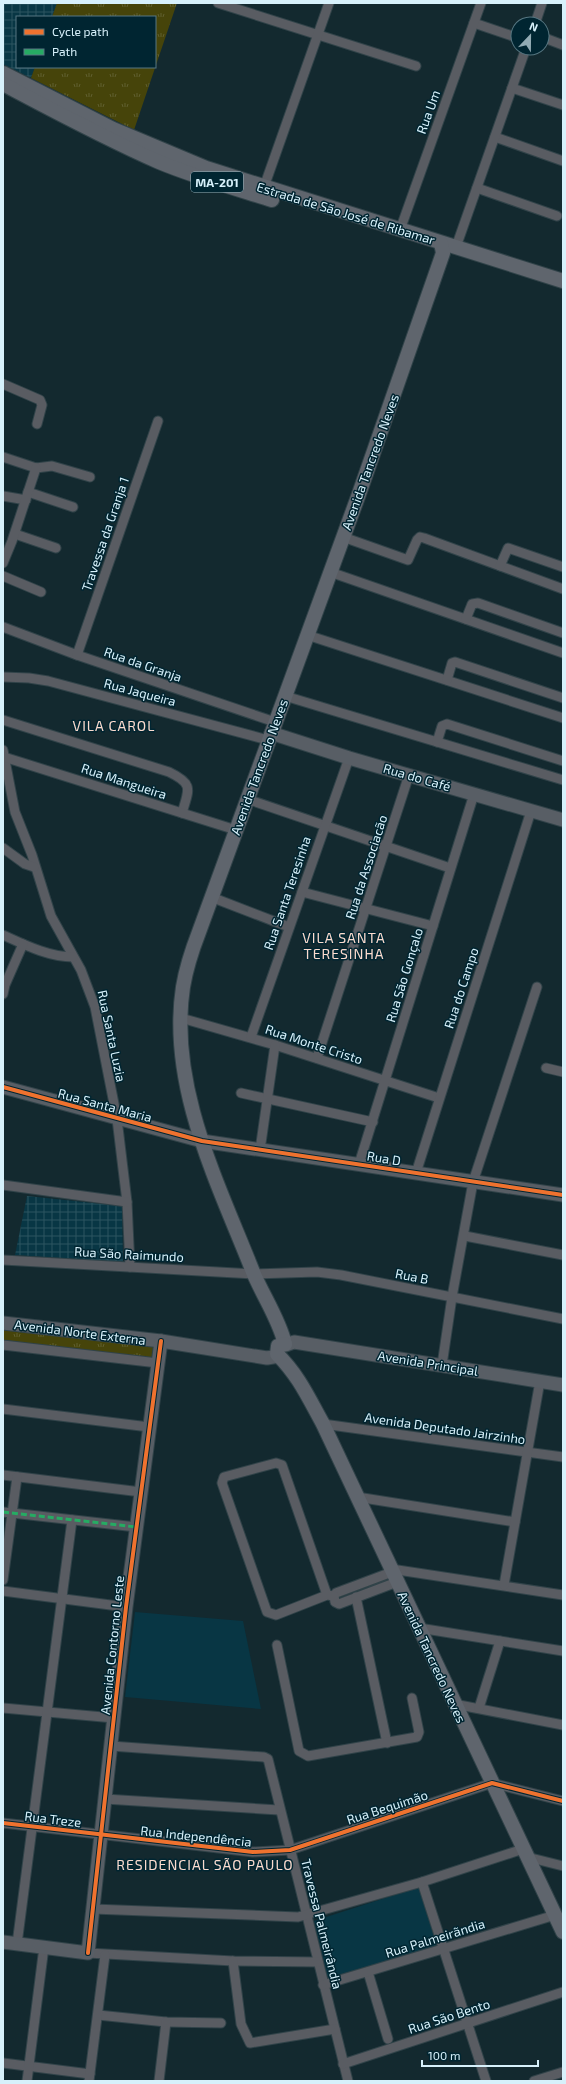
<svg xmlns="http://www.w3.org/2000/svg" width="566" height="2084" viewBox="0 0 566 2084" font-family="'Exo 2',sans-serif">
	<defs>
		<pattern id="industrial-grid" width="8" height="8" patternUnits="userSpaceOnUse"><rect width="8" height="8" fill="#083644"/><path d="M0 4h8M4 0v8" fill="none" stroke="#2b5460"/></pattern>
		<pattern id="grass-tufts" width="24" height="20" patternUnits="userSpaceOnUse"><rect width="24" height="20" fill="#46440a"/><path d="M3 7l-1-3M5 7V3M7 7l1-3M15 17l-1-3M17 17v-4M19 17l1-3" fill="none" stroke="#605f2f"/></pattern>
	</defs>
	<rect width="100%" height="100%" fill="#13292f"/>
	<g fill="#083644">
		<path d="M135,1612L243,1621L261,1709L125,1697Z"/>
		<path d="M419,1887L437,1946L328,1978L314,1921Z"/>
	</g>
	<g fill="url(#industrial-grid)">
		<path d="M3,3H57L52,17H17V67H35L31,78L3,64Z"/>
		<path d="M27,1196L122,1206L123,1262L15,1255Z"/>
	</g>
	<g fill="url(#grass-tufts)">
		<path d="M57,3H177L134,130L31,78L35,67H155V17H52Z"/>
		<path d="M3,1327L155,1344L152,1359L3,1341Z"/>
	</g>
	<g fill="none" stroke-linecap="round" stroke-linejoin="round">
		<g stroke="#314349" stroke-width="11">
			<g id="street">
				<path d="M218,3L416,66"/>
				<path d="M474,23L518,38"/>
				<path d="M535,24L542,3"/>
				<path d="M542,37L563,45"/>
				<path d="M512,88L563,105"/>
				<path d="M495,137L563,161"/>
				<path d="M264,187L329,3"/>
				<path d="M477,188L557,216"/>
				<path d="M400,230L481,3"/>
				<path d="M456,247L526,48"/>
				<path d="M3,384L40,400L42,405L37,424"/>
				<path d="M3,457L36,468"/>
				<path d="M36,468L52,466L90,477"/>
				<path d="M28,492L73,507"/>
				<path d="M3,496L26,500"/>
				<path d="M15,534L56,548"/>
				<path d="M343,537L408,560L417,540L420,537L424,538L563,589"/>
				<path d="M3,563L12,541L36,468"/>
				<path d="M500,566L508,548L563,567"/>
				<path d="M330,572L563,653"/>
				<path d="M3,576L41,592"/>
				<path d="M466,619L472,604L478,603L563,633"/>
				<path d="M3,627L77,655L275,722"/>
				<path d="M307,635L563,718"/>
				<path d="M77,655L158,421"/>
				<path d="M3,677L29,678L48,681L268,740"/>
				<path d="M447,680L452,663L455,662L563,698"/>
				<path d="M285,696L563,780"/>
				<path d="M3,720L169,772C194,784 189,789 182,813"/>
				<path d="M437,742L442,726L447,724L563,761"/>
				<path d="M3,750L15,812L32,855L51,916L81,970L95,1007L117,1119L127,1202L130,1267"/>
				<path d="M4,757L236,830"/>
				<path d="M247,799L450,868"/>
				<path d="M3,848L25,864L34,867"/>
				<path d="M302,892L433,926"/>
				<path d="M211,897L289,927"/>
				<path d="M3,935C25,945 49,957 73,957"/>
				<path d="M3,994L5,985L23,944"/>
				<path d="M181,1018L275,1045L439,1098"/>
				<path d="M251,1037L349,758"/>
				<path d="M317,1058L409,775"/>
				<path d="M546,1068L563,1072"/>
				<path d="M241,1093L373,1122"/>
				<path d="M260,1150L275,1045"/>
				<path d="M359,1164L474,794"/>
				<path d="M416,1173L531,811"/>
				<path d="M3,1185L127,1202"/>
				<path d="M465,1236L563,1255"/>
				<path d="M3,1260L254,1274L317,1272L341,1275L563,1319"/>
				<path d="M3,1345L158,1363"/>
				<path d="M442,1365L452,1297L473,1182L537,987"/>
				<path d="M3,1409L149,1427"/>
				<path d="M323,1424L563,1457"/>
				<path d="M3,1475L141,1492"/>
				<path d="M357,1497L515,1522"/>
				<path d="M3,1512L136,1527"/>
				<path d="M391,1569L563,1595"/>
				<path d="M392,1572L336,1593L334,1596L335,1602L339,1604L397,1582"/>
				<path d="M3,1580L17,1477"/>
				<path d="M504,1585L540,1381"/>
				<path d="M3,1591L126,1607"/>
				<path d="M327,1595L282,1465L276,1463L224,1477L222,1483L267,1612L276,1615L327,1595L334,1596"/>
				<path d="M356,1597L387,1743"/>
				<path d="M419,1628L563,1651"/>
				<path d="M277,1645L299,1751L308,1756L417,1737L419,1732L412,1698"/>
				<path d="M454,1704L563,1725"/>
				<path d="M3,1708L114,1718"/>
				<path d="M479,1708L500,1641"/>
				<path d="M111,1746L264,1757L268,1759L348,2081"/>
				<path d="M105,1799L279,1810"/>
				<path d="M3,1823L253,1852L290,1850L492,1783L563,1801"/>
				<path d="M527,1857L563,1866"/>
				<path d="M422,1882L486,2081"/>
				<path d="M93,1909L298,1917L422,1882L523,1849"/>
				<path d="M17,1944L72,1520"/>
				<path d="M88,1953L233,1961L318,1962"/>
				<path d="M233,1961L241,2024L250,2043L335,2029"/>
				<path d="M368,1972L388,2039"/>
				<path d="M323,1985L555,1915"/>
				<path d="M98,2015L166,2022L221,2023"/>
				<path d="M3,2063L90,2074"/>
				<path d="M343,2064L563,1992"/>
				<path d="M27,2081L44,1947"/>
				<path d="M89,2081L105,1955"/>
				<path d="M159,2081L166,2022"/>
				<path d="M534,2081L563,2072"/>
			</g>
		</g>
		<g stroke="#314349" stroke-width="15">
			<g id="secondary">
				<path d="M271,733L349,758L563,820"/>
				<path d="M3,1087L202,1141L563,1195"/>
				<path d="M3,1323L161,1341L267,1358L279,1356"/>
				<path d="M286,1345L294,1342L563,1385"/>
				<path d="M3,1942L88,1953L126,1607L161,1341"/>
			</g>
		</g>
		<g stroke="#314349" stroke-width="16">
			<g id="primary">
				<path d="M3,73L113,129L206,168L563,281"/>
				<path d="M3,84C54,111 106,139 159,162C195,177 234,188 272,200"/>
				<path d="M285,1344C279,1319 263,1296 253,1272C218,1183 168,1086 183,987C186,969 192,950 199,932L359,494L443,253L441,243"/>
				<path d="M285,1344L278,1346L277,1354C299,1376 308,1397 323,1424L563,1932"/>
			</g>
		</g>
		<use href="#street" stroke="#595c62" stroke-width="9"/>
		<use href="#secondary" stroke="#585e65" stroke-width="13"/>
		<use href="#primary" stroke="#5f656d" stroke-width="14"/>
		<path stroke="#26ab63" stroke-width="3" stroke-dasharray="6 3" stroke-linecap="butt" d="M3,1512L136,1527"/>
		<g stroke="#002531" stroke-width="6">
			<g id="cycleway">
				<path d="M3,1087L202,1141L563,1195"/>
				<path d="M3,1823L253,1852L290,1850L492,1783L563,1801"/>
				<path d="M88,1953L126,1607L161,1341"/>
			</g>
		</g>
		<use href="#cycleway" stroke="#ef722f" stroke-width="4"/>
	</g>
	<g text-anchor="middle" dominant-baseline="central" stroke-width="3" stroke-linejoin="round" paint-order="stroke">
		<rect fill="#002531" stroke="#96b4be" stroke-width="1" x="191" y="172" width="52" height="20" rx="3"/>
		<g font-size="12" font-weight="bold" fill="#d7f1fb">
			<text x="217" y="182">MA-201</text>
		</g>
		<g font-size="13" fill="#d7f1fb" stroke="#002531">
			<text transform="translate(428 112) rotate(-70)">Rua Um</text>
			<text transform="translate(346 213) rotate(17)">Estrada de São José de Ribamar</text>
			<text transform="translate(370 462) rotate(-70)">Avenida Tancredo Neves</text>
			<text transform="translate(105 534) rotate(-71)">Travessa da Granja 1</text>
			<text transform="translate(143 664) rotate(19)">Rua da Granja</text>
			<text transform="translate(140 692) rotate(15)">Rua Jaqueira</text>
			<text transform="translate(259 767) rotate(-70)">Avenida Tancredo Neves</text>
			<text transform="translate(417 777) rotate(16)">Rua do Café</text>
			<text transform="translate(124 781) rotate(18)">Rua Mangueira</text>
			<text transform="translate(366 867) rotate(-72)">Rua da Associacão</text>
			<text transform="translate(287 893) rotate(-71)">Rua Santa Teresinha</text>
			<text transform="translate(404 975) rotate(-73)">Rua São Gonçalo</text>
			<text transform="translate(461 988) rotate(-72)">Rua do Campo</text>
			<text transform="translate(112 1036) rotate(78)">Rua Santa Luzia</text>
			<text transform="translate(314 1044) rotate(18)">Rua Monte Cristo</text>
			<text transform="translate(105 1105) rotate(15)">Rua Santa Maria</text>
			<text transform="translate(384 1158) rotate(9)">Rua D</text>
			<text transform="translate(129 1254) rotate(3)">Rua São Raimundo</text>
			<text transform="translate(412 1276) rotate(11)">Rua B</text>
			<text transform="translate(80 1332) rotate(7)">Avenida Norte Externa</text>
			<text transform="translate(428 1363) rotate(9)">Avenida Principal</text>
			<text transform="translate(445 1428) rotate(8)">Avenida Deputado Jairzinho</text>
			<text transform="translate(112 1645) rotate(-84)">Avenida Contorno Leste</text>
			<text transform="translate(432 1657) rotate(65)">Avenida Tancredo Neves</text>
			<text transform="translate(387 1807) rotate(-18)">Rua Bequimão</text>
			<text transform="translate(53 1819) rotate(7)">Rua Treze</text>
			<text transform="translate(196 1836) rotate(6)">Rua Independência</text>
			<text transform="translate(322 1924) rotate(76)">Travessa Palmeirândia</text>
			<text transform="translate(435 1938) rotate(-17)">Rua Palmeirãndia</text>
			<text transform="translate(449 2016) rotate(-18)">Rua São Bento</text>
		</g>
		<g font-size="14" letter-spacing="1" fill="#fbdbce" stroke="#002531">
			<text x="114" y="725">VILA CAROL</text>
			<text x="344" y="937">VILA SANTA<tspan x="344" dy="16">TERESINHA</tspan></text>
			<text x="205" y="1864">RESIDENCIAL SÃO PAULO</text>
		</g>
	</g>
	<rect width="566" height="2084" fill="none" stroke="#d7f1fb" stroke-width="8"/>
	<rect x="16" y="16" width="140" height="52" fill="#002531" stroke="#567782"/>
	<rect x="24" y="29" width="20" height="6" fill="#ef722f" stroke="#567782"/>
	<text x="52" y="36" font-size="12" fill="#d7f1fb">Cycle path</text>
	<rect x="24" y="49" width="20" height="6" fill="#26ab63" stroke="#567782"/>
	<text x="52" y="56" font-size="12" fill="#d7f1fb">Path</text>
	<g transform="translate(530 36) rotate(22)"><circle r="19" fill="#002531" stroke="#567782"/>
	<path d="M0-3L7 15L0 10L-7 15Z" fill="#92abb4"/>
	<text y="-6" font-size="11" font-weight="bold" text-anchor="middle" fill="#d7f1fb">N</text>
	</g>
	<path d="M422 2060v6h116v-6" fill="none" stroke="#d7f1fb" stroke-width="2"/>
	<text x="428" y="2060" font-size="12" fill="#d7f1fb" stroke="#002531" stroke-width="3" paint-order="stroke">100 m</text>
</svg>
